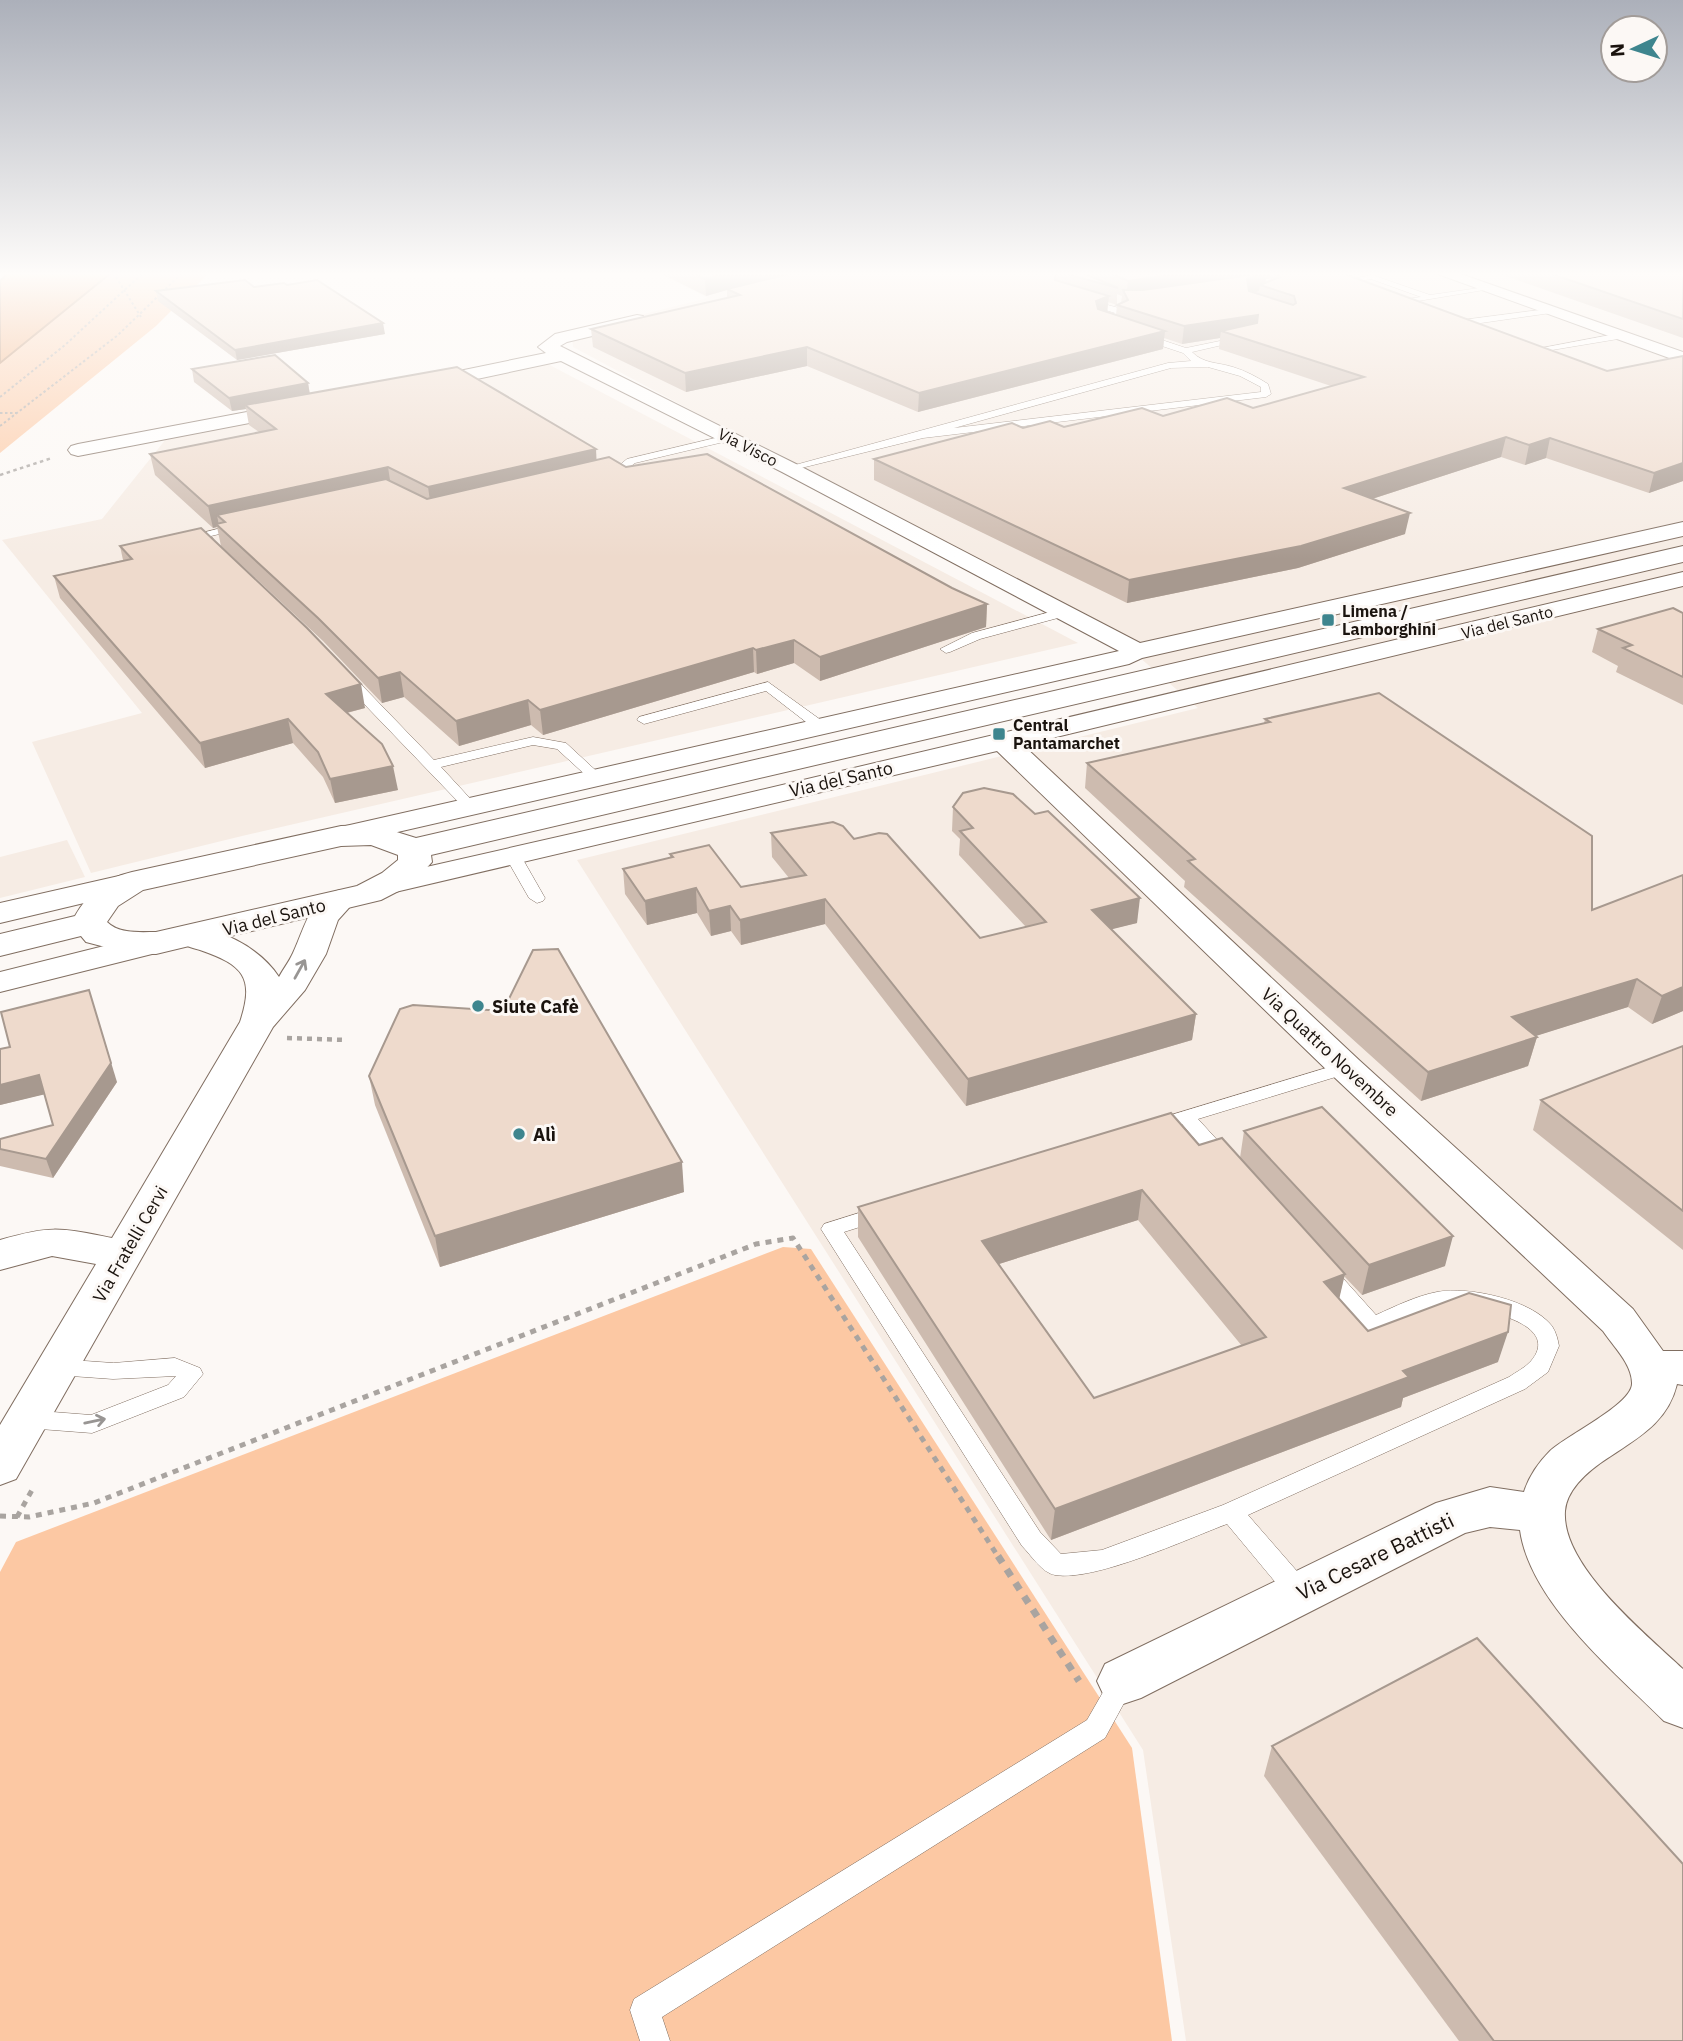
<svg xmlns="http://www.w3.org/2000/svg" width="1683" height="2041" viewBox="0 0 1683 2041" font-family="'IBM Plex Sans',sans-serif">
	<rect width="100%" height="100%" fill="#fcf8f5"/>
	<g fill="#f6ece4">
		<path d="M658,273H1683V2041H1186L1143,1750L577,860L1198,708L1117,638L573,347L572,332L708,298Z"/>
		<path d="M544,362L1078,643L242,836L91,873L32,742L142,713L2,540L102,519L170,434Z"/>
		<path d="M67,840L85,877L0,898V857Z"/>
	</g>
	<g fill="#fcc8a3">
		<path d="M111,273H209L156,326L0,453V363Z"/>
		<path d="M783,1247L811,1249L1132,1748L1172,2041H0V1572L16,1542Z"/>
	</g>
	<path fill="#f2aa76" stroke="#b17d57" stroke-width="2" d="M7,274V273H111L0,363V281Z"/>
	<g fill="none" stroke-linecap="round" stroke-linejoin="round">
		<g stroke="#806e61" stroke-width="1">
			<g id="lane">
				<path d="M1339,273H1362L1324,280L1320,278Z"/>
				<path d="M1372,275L1430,295L1486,287L1490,289L1394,305L1391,301L1421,297L1371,279L1347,283L1343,281Z"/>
				<path d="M1081,298L1119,308L1125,314L1103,322V318L1115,313L1081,302Z"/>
				<path d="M1548,309L1551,313L1460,326L1447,322Z"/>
				<path d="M1141,333L1186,348L1244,336V340L1192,352C1204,364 1217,362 1233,367C1246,371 1257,377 1268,384L1271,394L1266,397L923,438L789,471L784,468L1168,363L1191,361L1183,353L1138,338ZM1208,367L1240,376L1261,387V392L954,428L1171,368Z"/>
				<path d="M1621,333L1624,338L1546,351L1550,354L1546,357L1531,350Z"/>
				<path d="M728,435L733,438L732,440L635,463C625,471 611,481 600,474L616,468L627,459Z"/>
				<path d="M241,523L247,526L245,528L211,536L222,551L220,553H212L198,534Z"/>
				<path d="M1065,608L1071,612L1069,615L980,639L950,652L946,653L940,649L972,633Z"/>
				<path d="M347,674L352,675L434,760L533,737L566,743L604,778L602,781H592L557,749L533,745L441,767L478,807L471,811L466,810L342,681V675Z"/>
				<path d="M768,682L825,723V729H815L766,691L644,724L637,720L639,717Z"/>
				<path d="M513,851L521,856L545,898L543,901L537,903L529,898L505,856Z"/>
				<path d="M1346,1062L1355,1068L1352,1072L1198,1119L1231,1155L1234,1160L1231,1165H1217L1182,1124L1155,1132L1148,1130L1146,1126L1148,1122Z"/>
				<path d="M878,1207L885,1209L888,1214L885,1219L844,1232L1040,1532L1061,1554L1102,1550L1223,1505L1509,1377C1516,1372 1525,1368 1531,1361C1565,1321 1469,1305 1446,1307C1423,1308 1401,1322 1381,1331L1373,1333L1365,1331L1318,1276L1315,1271L1318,1266L1325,1264L1332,1266L1376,1315C1396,1306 1416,1296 1437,1292C1469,1286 1532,1300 1552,1326C1556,1332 1558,1340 1559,1346L1548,1372L1525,1389L1248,1515L1309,1585L1312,1593L1309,1601L1300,1604L1291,1601L1227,1524C1187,1539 1094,1582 1055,1575C1042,1573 1031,1555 1022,1546L821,1229L824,1224Z"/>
				<path d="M175,1358L200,1368L203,1374L184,1397L100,1430L92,1433L27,1428L19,1425L16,1419L19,1413L27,1410L91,1415L168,1385L176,1376L113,1379L57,1375L49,1373L46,1367L49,1361L57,1359L113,1363Z"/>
				<path d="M1123,1669L1132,1673L1136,1681L1105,1738L662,2017L670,2041H640L630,2010L634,1999L1087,1720L1114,1673Z"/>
			</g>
		</g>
		<g stroke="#806e61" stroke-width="2">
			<g id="street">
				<path d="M1435,273H1458L1683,352V363Z"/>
				<path d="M637,315L643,316L645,320L643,324L567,342L560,346L796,464L1140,643L1683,522V536L1142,658L1129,664L341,845L330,842L326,836L330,830L341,827L1119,651L782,472L561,361L425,390L416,384L425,378L546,353L538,347L555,334Z"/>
				<path d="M294,403L304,409L301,413L78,456L71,454L68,450L71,446L78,444Z"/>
				<path d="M1683,572V586L1023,745L1359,1060L1633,1309L1663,1351H1683V1385L1677,1384C1668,1421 1641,1436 1611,1456C1592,1468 1567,1487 1565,1511C1561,1566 1646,1634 1683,1669V1728L1664,1721C1615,1672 1530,1602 1520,1530L1490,1527L1465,1533L1141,1698L1123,1704L1105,1698L1097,1681L1105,1664L1436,1503L1490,1487L1524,1492C1529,1476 1539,1462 1550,1451C1567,1435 1633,1404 1632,1383C1632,1364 1613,1346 1603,1331L1333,1076L997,751L391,893L380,891L375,884L380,877L391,875L659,814Z"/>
				<path d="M132,873L143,875L148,882L143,889L0,923V903Z"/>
				<path d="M340,890L351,893L356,900L338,920L326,954L305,990L273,1027L16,1479L0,1485V1425L96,1264L52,1256L0,1270V1240C52,1225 60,1228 112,1238L240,1022C255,977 243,965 200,950C190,947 183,946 177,937L181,930C215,922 261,949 279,977C283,969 289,962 293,953C305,928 309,898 340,890Z"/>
				<path d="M156,933L168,936L172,943L168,950L0,992V972Z"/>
			</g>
		</g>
		<g stroke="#806e61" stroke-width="2">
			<path id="secondary" d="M1683,546V562L431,855L432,862L412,884L381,900L156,954L128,953L86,942L81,936L0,956V934L75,916C88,893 106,878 132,872L341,826L374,825L416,838ZM371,845L398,855V860L382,873L357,886L156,932C140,932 119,934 107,922L118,906L143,890L341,846Z"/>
		</g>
		<g stroke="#a9a4a0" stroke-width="2" stroke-dasharray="2.5 2.5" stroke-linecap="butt">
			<path d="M116,277L141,317"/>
			<path d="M0,397L65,345L143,273"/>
			<path d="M0,413H17"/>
			<path d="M0,426L118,335L182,273"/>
		</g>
		<path stroke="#a9a4a0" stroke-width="2.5" stroke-dasharray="3.5 3.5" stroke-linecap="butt" d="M0,475L52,458"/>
		<path stroke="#a9a4a0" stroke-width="4.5" stroke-dasharray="5 5" stroke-linecap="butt" d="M287,1038L346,1040"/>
		<g stroke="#a9a4a0" stroke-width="5" stroke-dasharray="6 6" stroke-linecap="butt">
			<path d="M0,1516L29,1517L94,1503L756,1244L793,1238L999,1558"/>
			<path d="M17,1517L32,1490"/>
		</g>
		<path stroke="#a9a4a0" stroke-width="7" stroke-dasharray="8 8" stroke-linecap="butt" d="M998,1556L1079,1681"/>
		<use href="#lane" fill="#fff" fill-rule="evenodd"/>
		<use href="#street" fill="#fff" fill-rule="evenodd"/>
		<use href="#secondary" fill="#fff" fill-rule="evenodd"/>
	</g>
	<g fill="#cdbbaf" fill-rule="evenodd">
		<path d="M660,273H1342L1683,481L1649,493L1546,458L1525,465L1501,457L1372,499L1405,534L1298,568L1127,603L874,480V459L1023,428L1064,427L1253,408L1331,386L1219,349L1220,338L1182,344L1164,338L1163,349L918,412L807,366L686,392L593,347L591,329L727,298V290L706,296ZM1271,278L1270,281L1265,283L1266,279ZM1117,294L1122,296L1121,303L1117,305L1116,315L1107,312L1108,302L1117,305Z"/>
		<path d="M1497,273H1683V338Z"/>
		<path d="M254,287L385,334L237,360L158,301L156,291Z"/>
		<path d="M192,369L308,383L310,394L596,449V460L626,467L952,588L987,604L986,627L820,681L794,663L757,674L754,672L543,735L531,725L459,746L404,697L382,703L323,641L221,546L217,527L213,528L155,475L150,454L259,432L249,425L246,409L232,411L194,382Z"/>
		<path d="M120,546L365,708L347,713L398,790L335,803L323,777L293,743L205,768L60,598L54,576L123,560Z"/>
		<path d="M1683,613V705L1616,672L1618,666L1592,652L1598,629Z"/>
		<path d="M1265,719L1592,910L1683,875V1011L1652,1024L1628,1007L1535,1036L1537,1037L1528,1066L1421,1101L1184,887L1185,881L1085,788L1087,763L1264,723Z"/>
		<path d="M953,807L1137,923L1111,929L1196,1014L1192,1040L966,1106L825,924L741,945L731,931L711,936L697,913L647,925L625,894L623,869L670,858V854L741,887L789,878L772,857L771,833L854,839L980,938L1026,927L959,855L960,839L952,831Z"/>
		<path d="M503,1011L684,1192L440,1267L375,1105L369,1076Z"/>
		<path d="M1683,1046V1250L1533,1130L1541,1100Z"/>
		<path d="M0,1049L117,1082L53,1178L0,1166V1139L53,1125L44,1094L0,1105Z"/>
		<path d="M1244,1131L1445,1266L1362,1295L1344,1276L1339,1298L1368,1331L1498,1362L1403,1398L1401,1407L1051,1540L858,1237V1207L1199,1145L1240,1158ZM1138,1220L1242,1346L1094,1398L999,1264Z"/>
		<path d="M1272,1746L1683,2041H1459L1264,1776Z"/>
	</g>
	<g fill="#a7998f">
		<path d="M728,273H799L727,289V290L706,296L705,279Z"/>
		<path d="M1182,273H1271V278L1266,279L1265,286L1260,285L1259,291L1245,296L1126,297L1128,281Z"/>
		<path d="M1109,296L1107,313L1095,319L1096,301Z"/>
		<path d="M1258,315L1256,332L1221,331L1220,338L1182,344L1184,326Z"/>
		<path d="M383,323L385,334L237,360L235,350Z"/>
		<path d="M1165,331L1163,349L918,412L919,393Z"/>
		<path d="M807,347V366L686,392L685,373Z"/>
		<path d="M308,383L310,396L245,405L246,409L232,411L229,398Z"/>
		<path d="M1506,437L1501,457L1341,509L1344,488Z"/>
		<path d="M1550,438L1546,458L1525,465L1529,445Z"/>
		<path d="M596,449L597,470L431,508L428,487Z"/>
		<path d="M1683,463V481L1649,493L1654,473Z"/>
		<path d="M388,467L391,487L225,522L217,515L219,526L216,524L217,527L213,528L208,506Z"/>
		<path d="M1410,513L1405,534L1298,568L1127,603L1129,580Z"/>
		<path d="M987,604L986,627L820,681V657Z"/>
		<path d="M794,640V663L757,674L756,650Z"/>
		<path d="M753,648L754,672L543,735L540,710Z"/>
		<path d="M400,672L404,697L382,703L378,678Z"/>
		<path d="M361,684L365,708L330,717L326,694Z"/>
		<path d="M528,700L531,725L459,746L456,721Z"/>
		<path d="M288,719L293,743L205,768L200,743Z"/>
		<path d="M393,766L398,790L335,803L330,779Z"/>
		<path d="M696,888L697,913L647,925L645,901Z"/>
		<path d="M1140,898L1137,923L1089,935L1092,910Z"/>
		<path d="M825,899V924L741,945L740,920Z"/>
		<path d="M730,906L731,931L711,936L709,911Z"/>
		<path d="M1637,979L1628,1007L1504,1046L1512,1017Z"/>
		<path d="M1683,987V1011L1652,1024L1662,996Z"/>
		<path d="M89,990L117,1082L53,1178L46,1159Z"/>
		<path d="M1196,1014L1192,1040L966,1106L968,1079Z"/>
		<path d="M1537,1037L1528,1066L1421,1101L1428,1072Z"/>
		<path d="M39,1075L46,1094L0,1105V1085Z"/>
		<path d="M682,1162L684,1192L440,1267L435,1236Z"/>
		<path d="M1142,1190L1138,1220L980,1270L982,1241Z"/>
		<path d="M1453,1236L1445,1266L1362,1295L1369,1265Z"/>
		<path d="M1345,1274L1338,1304L1324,1282Z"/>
		<path d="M1508,1332L1498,1362L1403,1398L1401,1407L1051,1540L1055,1509L1403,1371Z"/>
	</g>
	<g fill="#eedacc" stroke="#a7998f" stroke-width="2" fill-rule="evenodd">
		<path d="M694,273H728L705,279Z"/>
		<path d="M793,273H1055V280L1109,296L1096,301L1098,309L1165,331L919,393L807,347L685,373L591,329L740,295L727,289Z"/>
		<path d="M1063,273H1083L1118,288Z"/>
		<path d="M1110,273H1182L1128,281Z"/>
		<path d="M1264,273L1247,279L1249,291L1293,305L1296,303L1294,296L1260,285L1280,277L1274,273H1342L1607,371L1683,356V463L1654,473L1550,438L1529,445L1506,437L1344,488L1410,513L1301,546L1129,580L874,459L1012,423L1023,428L1050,421L1064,427L1142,408L1163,416L1227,398L1253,408L1364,377L1221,331L1257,323L1258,315L1184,326L1117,305L1128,300L1123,290H1143Z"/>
		<path d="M1549,273H1683V319Z"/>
		<path d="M245,280L254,287L284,283L287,285L317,280L383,323L235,350L156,291Z"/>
		<path d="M275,355L308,383L229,398L192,369Z"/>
		<path d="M457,367L596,449L428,487L388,467L208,506L150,454L276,429L245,405Z"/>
		<path d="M707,454L952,588L987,604L820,657L794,640L756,650L753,648L540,710L528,700L456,721L400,672L378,678L318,618L216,524L225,522L217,515L386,479L427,499L609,457L626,467Z"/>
		<path d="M201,528L307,628L361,684L326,694L382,744L393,766L330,779L318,752L288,719L200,743L54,576L132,559L120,546Z"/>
		<path d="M1673,608L1683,613V677L1623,648L1632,645L1598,629Z"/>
		<path d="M1379,693L1592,836V910L1683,875V987L1662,996L1637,979L1512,1017L1537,1037L1428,1072L1188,861L1195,859L1087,763L1270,722L1265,719Z"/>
		<path d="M984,788L1013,794L1035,814L1048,811L1140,898L1092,910L1196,1014L968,1079L825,899L740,920L730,906L709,911L696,888L645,901L623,869L673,857L670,854L709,845L741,887L806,875L771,833L833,822L843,826L854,839L879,833L887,834L980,938L1046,922L960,831L973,828L953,807L963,793Z"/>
		<path d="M558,949L682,1162L435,1236L369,1076L400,1009L413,1005L503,1011L533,950Z"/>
		<path d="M89,990L111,1063L46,1159L0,1149V1139L53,1125L39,1075L0,1085V1049L10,1047L1,1012Z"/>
		<path d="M1683,1046V1211L1541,1100Z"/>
		<path d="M1322,1107L1453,1236L1369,1265L1244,1131Z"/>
		<path d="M1171,1113L1199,1145L1222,1138L1345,1274L1324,1282L1368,1331L1469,1293L1511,1305L1508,1332L1403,1371L1409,1377L1055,1509L858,1207ZM1142,1190L1266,1337L1094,1398L982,1241Z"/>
		<path d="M1477,1638L1683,1864V2041H1494L1272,1746Z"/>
	</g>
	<defs><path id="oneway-shaft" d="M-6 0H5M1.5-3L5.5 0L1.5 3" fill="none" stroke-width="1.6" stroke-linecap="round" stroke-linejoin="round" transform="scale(1.75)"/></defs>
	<g stroke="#989593">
		<use href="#oneway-shaft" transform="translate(300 969) rotate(-61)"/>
		<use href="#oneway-shaft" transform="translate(95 1421) rotate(-12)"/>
	</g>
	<linearGradient id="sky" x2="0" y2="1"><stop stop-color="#acb0ba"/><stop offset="0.49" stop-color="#fefcfa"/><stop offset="1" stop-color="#fefcfa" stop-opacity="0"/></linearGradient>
	<rect width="1683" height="559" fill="url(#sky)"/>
	<g fill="#3e858e" stroke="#fcf8f5" stroke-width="2.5">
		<rect x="1321" y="613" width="14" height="14" rx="3.5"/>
		<rect x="992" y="727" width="14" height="14" rx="3.5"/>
		<circle cx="478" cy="1006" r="7"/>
		<circle cx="519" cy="1134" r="7"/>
	</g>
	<g text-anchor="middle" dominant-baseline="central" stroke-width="6" stroke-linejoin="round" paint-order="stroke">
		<g font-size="16" fill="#1a130e" stroke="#fcf8f5">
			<text transform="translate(748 447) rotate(27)">Via Visco</text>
			<text transform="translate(1507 622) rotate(-14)">Via del Santo</text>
		</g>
		<g font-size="16" font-weight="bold" fill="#1a130e" stroke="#fcf8f5" text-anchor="start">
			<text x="1342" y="611">Limena /<tspan x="1342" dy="18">Lamborghini</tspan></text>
			<text x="1013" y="725">Central<tspan x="1013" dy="18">Pantamarchet</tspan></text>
		</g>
		<g font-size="18" fill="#1a130e" stroke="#fcf8f5">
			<text transform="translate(841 779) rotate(-13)">Via del Santo</text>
			<text transform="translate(274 917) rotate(-14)">Via del Santo</text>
			<text transform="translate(1330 1052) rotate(43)">Via Quattro Novembre</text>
			<text transform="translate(130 1244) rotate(-60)">Via Fratelli Cervi</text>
		</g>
		<g font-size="18" font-weight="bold" fill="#1a130e" stroke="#fcf8f5" text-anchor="start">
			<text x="492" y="1006">Siute Cafè</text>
			<text x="533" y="1134">Alì</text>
		</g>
		<g font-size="21" fill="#1a130e" stroke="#fcf8f5">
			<text transform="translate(1375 1556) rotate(-26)">Via Cesare Battisti</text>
		</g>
	</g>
	<g transform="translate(1634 49) rotate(266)"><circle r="33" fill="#fcf8f5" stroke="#a29c99" stroke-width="2"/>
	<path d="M0-5L12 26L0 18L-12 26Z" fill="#3e858e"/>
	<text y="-10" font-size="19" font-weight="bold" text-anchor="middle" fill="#1a130e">N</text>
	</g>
</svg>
